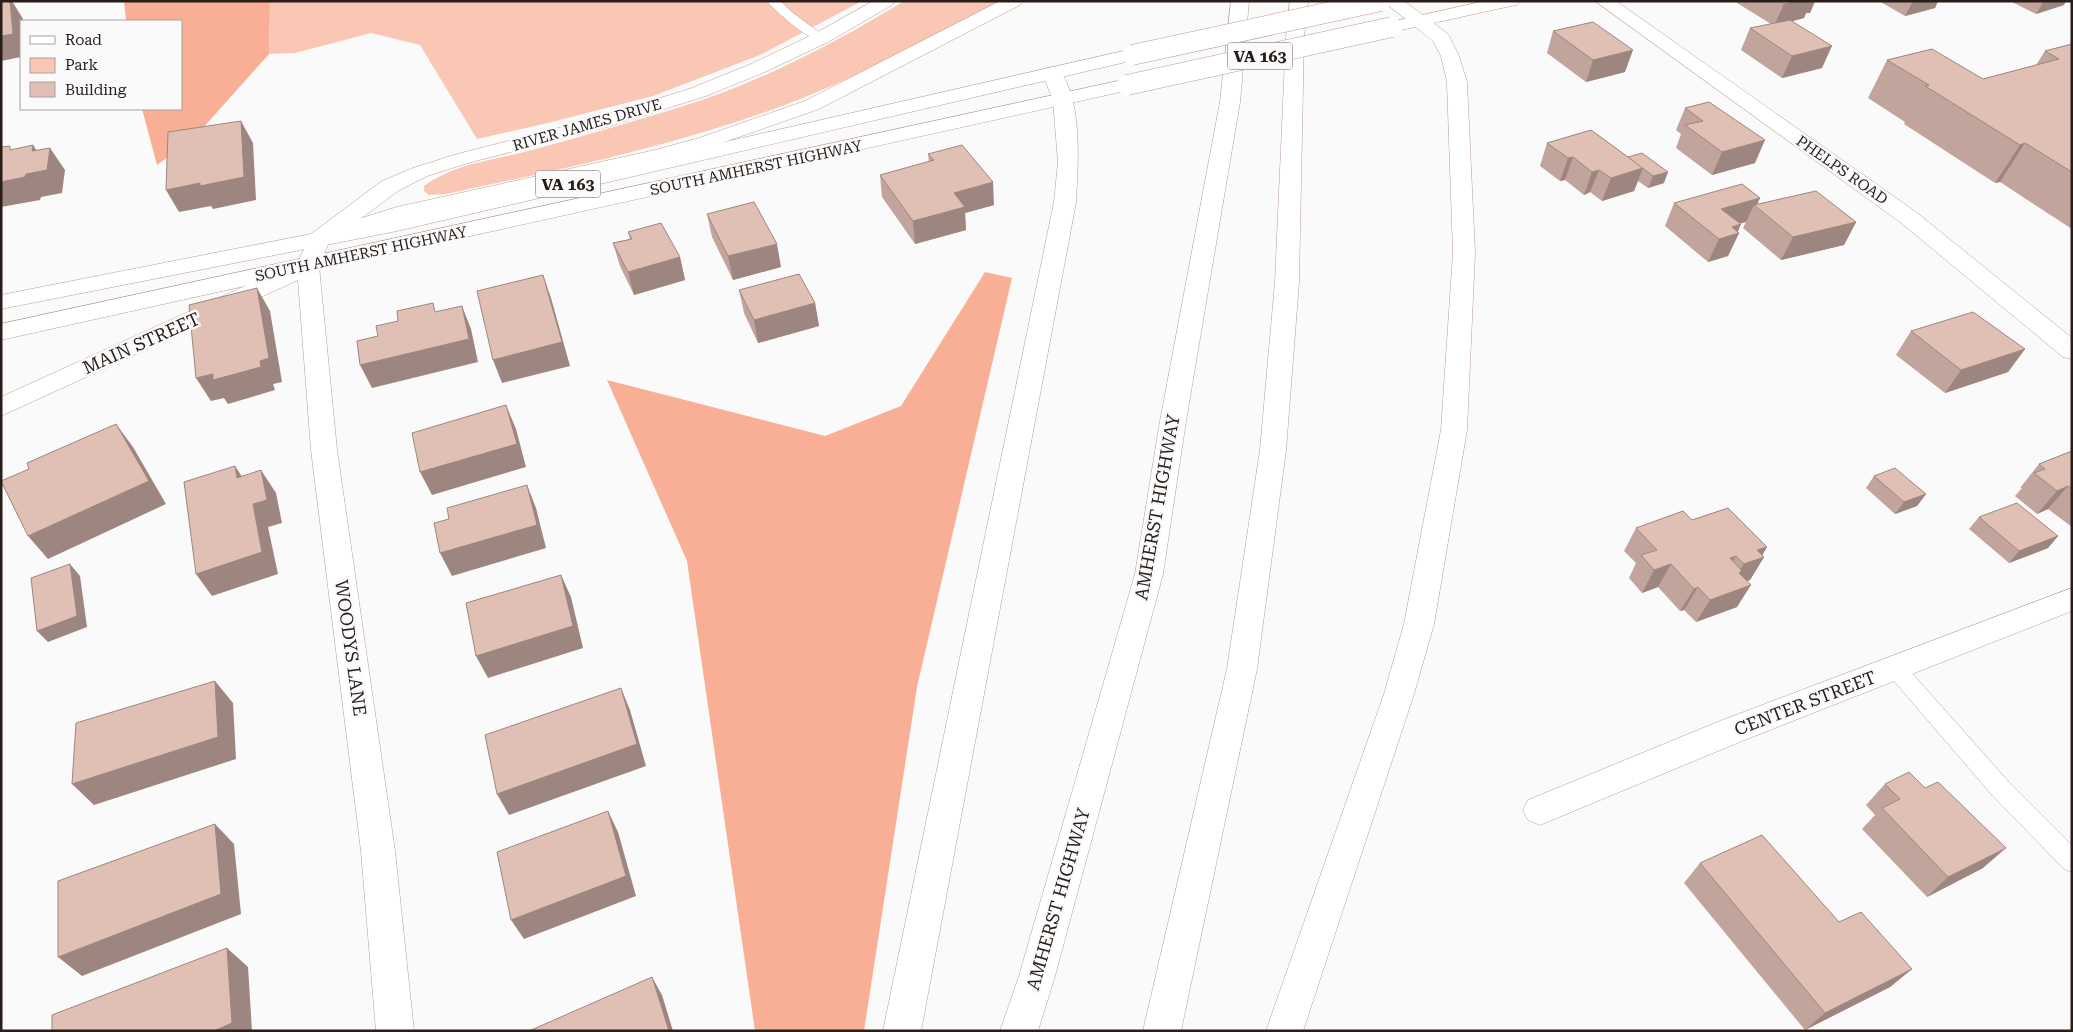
<svg xmlns="http://www.w3.org/2000/svg" width="2073" height="1032" viewBox="0 0 2073 1032" font-family="'Roboto Serif',serif">
	<rect width="100%" height="100%" fill="#fafafa"/>
	<g fill="#fac7b5">
		<path d="M270,1H862L760,55L653,96L548,123L477,139L420,45L371,33L295,53L269,54Z"/>
		<path d="M904,1H1000C929,38 858,78 782,106C674,146 559,170 446,194L429,195L424,191V186C454,164 493,160 528,151C577,138 625,124 674,109C755,85 832,45 904,1Z"/>
	</g>
	<g fill="#f9af95">
		<path d="M124,1H270L269,54L193,139L157,165L142,109H181V21H126Z"/>
		<path d="M985,272L1012,278L917,687L864,1031H755L687,561L607,380L825,436L901,406Z"/>
	</g>
	<g fill="none" stroke-linecap="round" stroke-linejoin="round">
		<g stroke="#ba9c91" stroke-width="1">
			<g id="service">
				<path d="M767,1H780L793,13L827,38L825,41C812,44 776,12 767,1Z"/>
				<path d="M1895,660L1902,662L2008,781L2072,845V872L2064,869L1992,795L1888,674L1885,668L1888,662Z"/>
			</g>
		</g>
		<g stroke="#ba9c91" stroke-width="1">
			<g id="minor">
				<path d="M873,1H895L892,5L828,42L765,72L706,96L607,127L468,163L427,176L398,191L329,242L319,266L337,450L395,851L414,1031H376L361,851L311,450L298,280L1,416V397L298,262L311,234L382,181L413,168L454,155L593,119L692,88L751,64L814,34Z"/>
				<path d="M1595,1H1616L1916,212L2072,338V359L2063,357L1900,222Z"/>
				<path d="M2072,588V611L1742,741L1540,825L1528,820L1523,810L1528,800L1720,721Z"/>
			</g>
		</g>
		<g stroke="#ba9c91" stroke-width="1">
			<g id="primary">
				<path d="M1485,1H1520L1517,5L1511,6L1392,32L1386,31L1383,27L1386,23Z"/>
				<path d="M1132,49L1139,51L1141,55L1139,59L397,231L1,309V295L397,217Z"/>
				<path d="M1127,79L1134,81L1137,85L1134,89L1,340V324Z"/>
			</g>
		</g>
		<g stroke="#ba9c91" stroke-width="1">
			<g id="motorway">
				<path d="M1000,1H1023L1020,5L819,109L713,146L658,161L411,217L319,246L311,244L308,239L311,234L397,207L655,150L699,138L805,101Z"/>
				<path d="M1231,1H1249L1240,102L1186,421L1163,574L1055,976L1038,1031H1000L1019,976L1135,574L1160,421L1220,102Z"/>
				<path d="M1290,1H1308L1304,37L1299,282L1286,450L1257,669L1181,1031H1143L1227,669L1260,450L1275,282L1286,37Z"/>
				<path d="M1383,1H1404L1448,34L1459,56L1467,82L1475,253L1467,430L1434,624L1414,694L1303,1031H1266L1384,694L1404,624L1441,430L1453,253L1447,82L1441,56L1433,41Z"/>
				<path d="M1052,67L1059,69C1083,103 1078,162 1076,202L921,1031H883L1054,202L1058,162L1053,100L1042,73L1045,69Z"/>
			</g>
		</g>
		<use href="#service" fill="#fff" fill-rule="evenodd"/>
		<use href="#minor" fill="#fff" fill-rule="evenodd"/>
		<use href="#primary" fill="#fff" fill-rule="evenodd"/>
		<use href="#motorway" fill="#fff" fill-rule="evenodd"/>
		<g stroke="#ba9c91" stroke-width="21" stroke-linecap="butt">
			<g id="primary-bridge">
				<path d="M1132,55L1381,1"/>
				<path d="M1127,85L1392,27"/>
			</g>
		</g>
		<use href="#primary-bridge" stroke="#fff" stroke-width="20"/>
	</g>
	<g fill="#c1a59c">
		<path d="M1738,1H1815L1810,13H1806L1804,18L1792,21L1822,68L1782,78L1741,50L1750,28L1771,24L1737,3Z"/>
		<path d="M1879,1H1938L1935,8L1905,16Z"/>
		<path d="M2010,1H2066L2064,5L2036,14Z"/>
		<path d="M1553,31L1625,72L1586,82L1547,53Z"/>
		<path d="M2072,44V229L2000,182L1995,183L1904,124L1905,122L1868,98L1887,60L1983,79L2036,65L2045,51Z"/>
		<path d="M1709,102L1755,163L1712,175L1676,148L1681,134L1676,130L1685,108Z"/>
		<path d="M1591,130L1664,183L1648,188L1638,181L1634,191L1602,201L1590,192L1584,195L1565,180L1560,181L1540,166L1547,143Z"/>
		<path d="M928,154L994,205L965,213L966,230L915,244L882,197L880,175L929,162Z"/>
		<path d="M1760,198L1757,204L1856,222L1844,245L1781,260L1743,228L1746,222L1740,223L1738,232L1739,233L1728,256L1708,262L1665,226L1674,203Z"/>
		<path d="M707,214L781,267L733,280L712,237Z"/>
		<path d="M628,232L680,257L685,280L634,295L620,266L613,243L630,239Z"/>
		<path d="M739,290L815,303L819,326L758,343L744,313Z"/>
		<path d="M1911,331L2025,349L2008,372L1945,393L1896,355Z"/>
		<path d="M2072,451V527L2048,509L2037,514L2015,496L2022,488H2020L2039,464Z"/>
		<path d="M1874,476L1926,494L1917,506L1895,514L1866,488Z"/>
		<path d="M1979,517L2058,536L2048,548L2009,563L1969,529Z"/>
		<path d="M1692,520L1767,547L1762,555L1764,557L1750,580L1747,581L1737,607L1696,622L1684,610L1680,611L1658,587L1642,593L1629,578L1636,563L1624,551L1636,528Z"/>
		<path d="M1885,784L1925,788L1983,868L1927,897L1862,829L1875,815L1866,805Z"/>
		<path d="M1700,863L1839,922L1912,969L1890,987L1805,1030L1684,883Z"/>
	</g>
	<g fill="#9d867f">
		<path d="M10,1H12L23,19V21H21V57L1,61V36Z"/>
		<path d="M1796,1H1815L1810,13H1806L1804,18L1774,26L1784,4Z"/>
		<path d="M1913,1H1938L1935,8L1905,16Z"/>
		<path d="M2044,1H2066L2064,5L2036,14Z"/>
		<path d="M1832,46L1822,68L1782,78L1792,56Z"/>
		<path d="M1633,50L1625,72L1586,82L1593,60Z"/>
		<path d="M241,121L253,143L256,200L213,209L211,206L179,212L166,190Z"/>
		<path d="M1765,140L1755,163L1712,175L1722,152Z"/>
		<path d="M2025,143L2000,182L1995,183L2020,145Z"/>
		<path d="M33,145L47,167L50,148L65,170L62,193L41,197L40,200L1,207V182L32,151Z"/>
		<path d="M1573,157L1565,180L1560,181L1568,158Z"/>
		<path d="M1643,168L1634,191L1602,201L1611,178Z"/>
		<path d="M1599,170L1590,192L1584,195L1592,172Z"/>
		<path d="M1668,172L1664,183L1648,188L1653,176Z"/>
		<path d="M993,182L994,205L965,213L966,230L915,244L913,221L954,193Z"/>
		<path d="M1760,198L1756,207L1754,205L1746,222L1711,232L1721,209Z"/>
		<path d="M1856,222L1844,245L1781,260L1793,237Z"/>
		<path d="M1741,224L1737,233H1739L1728,256L1708,262L1719,239L1732,227Z"/>
		<path d="M777,244L781,267L733,280L728,256Z"/>
		<path d="M680,257L685,280L634,295L628,272Z"/>
		<path d="M543,275L551,298L570,366L502,383L493,360Z"/>
		<path d="M257,288L270,311L282,382L273,384L275,390L228,404L224,398L211,401L196,378L260,361Z"/>
		<path d="M815,303L819,326L758,343L754,320Z"/>
		<path d="M462,306L471,329L478,362L372,388L360,365Z"/>
		<path d="M2025,349L2008,372L1945,393L1961,370Z"/>
		<path d="M506,405L516,429L526,467L432,495L420,472Z"/>
		<path d="M116,424L133,447L166,504L48,559L28,536Z"/>
		<path d="M235,466L250,489L237,478Z"/>
		<path d="M261,470L276,493L282,523L268,527L278,574L212,596L196,574L253,504Z"/>
		<path d="M527,485L536,508L546,548L452,576L440,553Z"/>
		<path d="M2068,486L2048,509L2037,514L2057,491Z"/>
		<path d="M1926,494L1917,506L1895,514L1904,502Z"/>
		<path d="M2058,536L2048,548L2009,563L2019,551Z"/>
		<path d="M1767,547L1760,559L1764,557L1750,580L1733,585H1751L1737,607L1696,622L1710,600L1730,587L1744,564L1757,550Z"/>
		<path d="M1736,556L1722,579L1730,558Z"/>
		<path d="M70,564L80,576L87,627L48,642L37,631Z"/>
		<path d="M1671,564L1658,587L1642,593L1654,570Z"/>
		<path d="M561,575L571,597L583,648L488,678L476,656Z"/>
		<path d="M1698,587L1684,610L1680,611L1694,589Z"/>
		<path d="M215,681L233,703L236,759L94,805L72,784Z"/>
		<path d="M621,688L630,710L646,766L509,815L497,794Z"/>
		<path d="M608,811L618,832L636,896L524,939L511,920Z"/>
		<path d="M215,824L234,844L241,914L82,976L58,957Z"/>
		<path d="M2006,848L1983,868L1927,897L1948,877Z"/>
		<path d="M227,948L248,967L252,1031H214Z"/>
		<path d="M1912,969L1890,987L1805,1030L1825,1013Z"/>
		<path d="M652,977L662,995L673,1031H669Z"/>
	</g>
	<g fill="#e0c0b5" stroke="#9d867f">
		<path d="M1,1H10L13,34L1,36Z"/>
		<path d="M1779,1H1796L1784,4Z"/>
		<path d="M1790,20L1832,46L1792,56L1750,28Z"/>
		<path d="M1593,22L1633,50L1593,60L1553,31Z"/>
		<path d="M2072,44V172L2025,143L2020,145L1925,86L1929,85L1887,60L1932,49L1983,79L2059,59L2045,51Z"/>
		<path d="M1709,102L1765,140L1722,152L1685,125L1703,121L1685,108Z"/>
		<path d="M241,121L244,177L200,186V183L166,190L168,132Z"/>
		<path d="M1591,130L1643,168L1611,178L1599,170L1592,172L1573,157L1568,158L1547,143Z"/>
		<path d="M33,145L32,151L50,148L47,170L26,174L25,177L1,182V147L10,146V150Z"/>
		<path d="M962,145L993,182L954,193L965,207L913,221L880,175L934,160L928,154Z"/>
		<path d="M1642,153L1668,172L1653,176L1628,157Z"/>
		<path d="M1742,184L1760,198L1721,209L1741,224L1732,227L1739,233L1719,239L1674,203Z"/>
		<path d="M1816,191L1856,222L1793,237L1754,205Z"/>
		<path d="M754,202L777,244L728,256L707,214Z"/>
		<path d="M661,223L680,257L628,272L613,243L632,239L628,232Z"/>
		<path d="M799,274L815,303L754,320L739,290Z"/>
		<path d="M543,275L562,342L493,360L477,291Z"/>
		<path d="M257,288L269,358L260,361L261,367L213,380V374L196,378L189,305Z"/>
		<path d="M433,303L435,312L462,306L469,339L360,365L357,341L378,336L376,326L398,321L397,311Z"/>
		<path d="M1973,312L2025,349L1961,370L1911,331Z"/>
		<path d="M506,405L517,444L420,472L412,433Z"/>
		<path d="M116,424L149,481L28,536L1,481L29,469L27,463Z"/>
		<path d="M2072,451V489L2068,486L2057,491L2034,473L2045,469L2039,464Z"/>
		<path d="M235,466L237,478L261,470L267,500L253,504L262,552L196,574L184,482Z"/>
		<path d="M1895,468L1926,494L1904,502L1874,476Z"/>
		<path d="M527,485L537,525L440,553L434,523L449,519L447,508Z"/>
		<path d="M2017,503L2058,536L2019,551L1979,517Z"/>
		<path d="M1728,508L1767,547L1757,550L1764,557L1744,564L1736,556L1730,558L1742,571L1739,573L1751,585L1710,600L1698,587L1694,589L1671,564L1654,570L1641,555L1657,550L1636,528L1683,511L1692,520Z"/>
		<path d="M70,564L77,616L37,631L31,578Z"/>
		<path d="M561,575L573,626L476,656L466,603Z"/>
		<path d="M215,681L218,737L72,784L76,723Z"/>
		<path d="M621,688L637,744L497,794L485,735Z"/>
		<path d="M1909,772L1925,788L1938,782L2006,848L1948,877L1882,808L1900,799L1885,784Z"/>
		<path d="M608,811L626,876L511,920L497,852Z"/>
		<path d="M215,824L221,894L58,957V881Z"/>
		<path d="M1762,835L1839,922L1861,912L1912,969L1825,1013L1700,863Z"/>
		<path d="M227,948L232,1023L214,1031H52V1015Z"/>
		<path d="M652,977L669,1031H529Z"/>
	</g>
	<g text-anchor="middle" dominant-baseline="central" stroke-width="5" stroke-linejoin="round" paint-order="stroke">
		<g font-size="15" fill="#291d19" stroke="#fafafa">
			<text transform="translate(587 125) rotate(-16)">RIVER JAMES DRIVE</text>
			<text transform="translate(756 168) rotate(-12)">SOUTH AMHERST HIGHWAY</text>
			<text transform="translate(1842 170) rotate(35)">PHELPS ROAD</text>
			<text transform="translate(361 254) rotate(-12)">SOUTH AMHERST HIGHWAY</text>
		</g>
		<g fill="#fafafa" stroke="#685f5c" stroke-width="1">
			<rect x="1227.5" y="42.5" width="65" height="27" rx="4"/>
			<rect x="535.5" y="170.5" width="65" height="27" rx="4"/>
		</g>
		<g font-size="16" font-weight="bold" fill="#291d19">
			<text x="1260" y="56">VA 163</text>
			<text x="568" y="184">VA 163</text>
		</g>
		<g font-size="18" fill="#291d19" stroke="#fafafa">
			<text transform="translate(141 343) rotate(-24)">MAIN STREET</text>
			<text transform="translate(1157 507) rotate(-80)">AMHERST HIGHWAY</text>
			<text transform="translate(351 648) rotate(82)">WOODYS LANE</text>
			<text transform="translate(1805 703) rotate(-21)">CENTER STREET</text>
			<text transform="translate(1058 899) rotate(-74)">AMHERST HIGHWAY</text>
		</g>
	</g>
	<rect width="2073" height="1032" fill="none" stroke="#291d19" stroke-width="5"/>
	<rect x="20" y="20" width="162" height="90" fill="#fafafa" stroke="#a6a2a0"/>
	<rect x="30" y="36" width="25" height="8" fill="#ffffff" stroke="#a6a2a0"/>
	<text x="65" y="45" font-size="15" fill="#291d19">Road</text>
	<rect x="30" y="58" width="25" height="15" fill="#fac7b5" stroke="#a6a2a0"/>
	<text x="65" y="70" font-size="15" fill="#291d19">Park</text>
	<rect x="30" y="82" width="25" height="15" fill="#e0c0b5" stroke="#a6a2a0"/>
	<text x="65" y="95" font-size="15" fill="#291d19">Building</text>
</svg>
